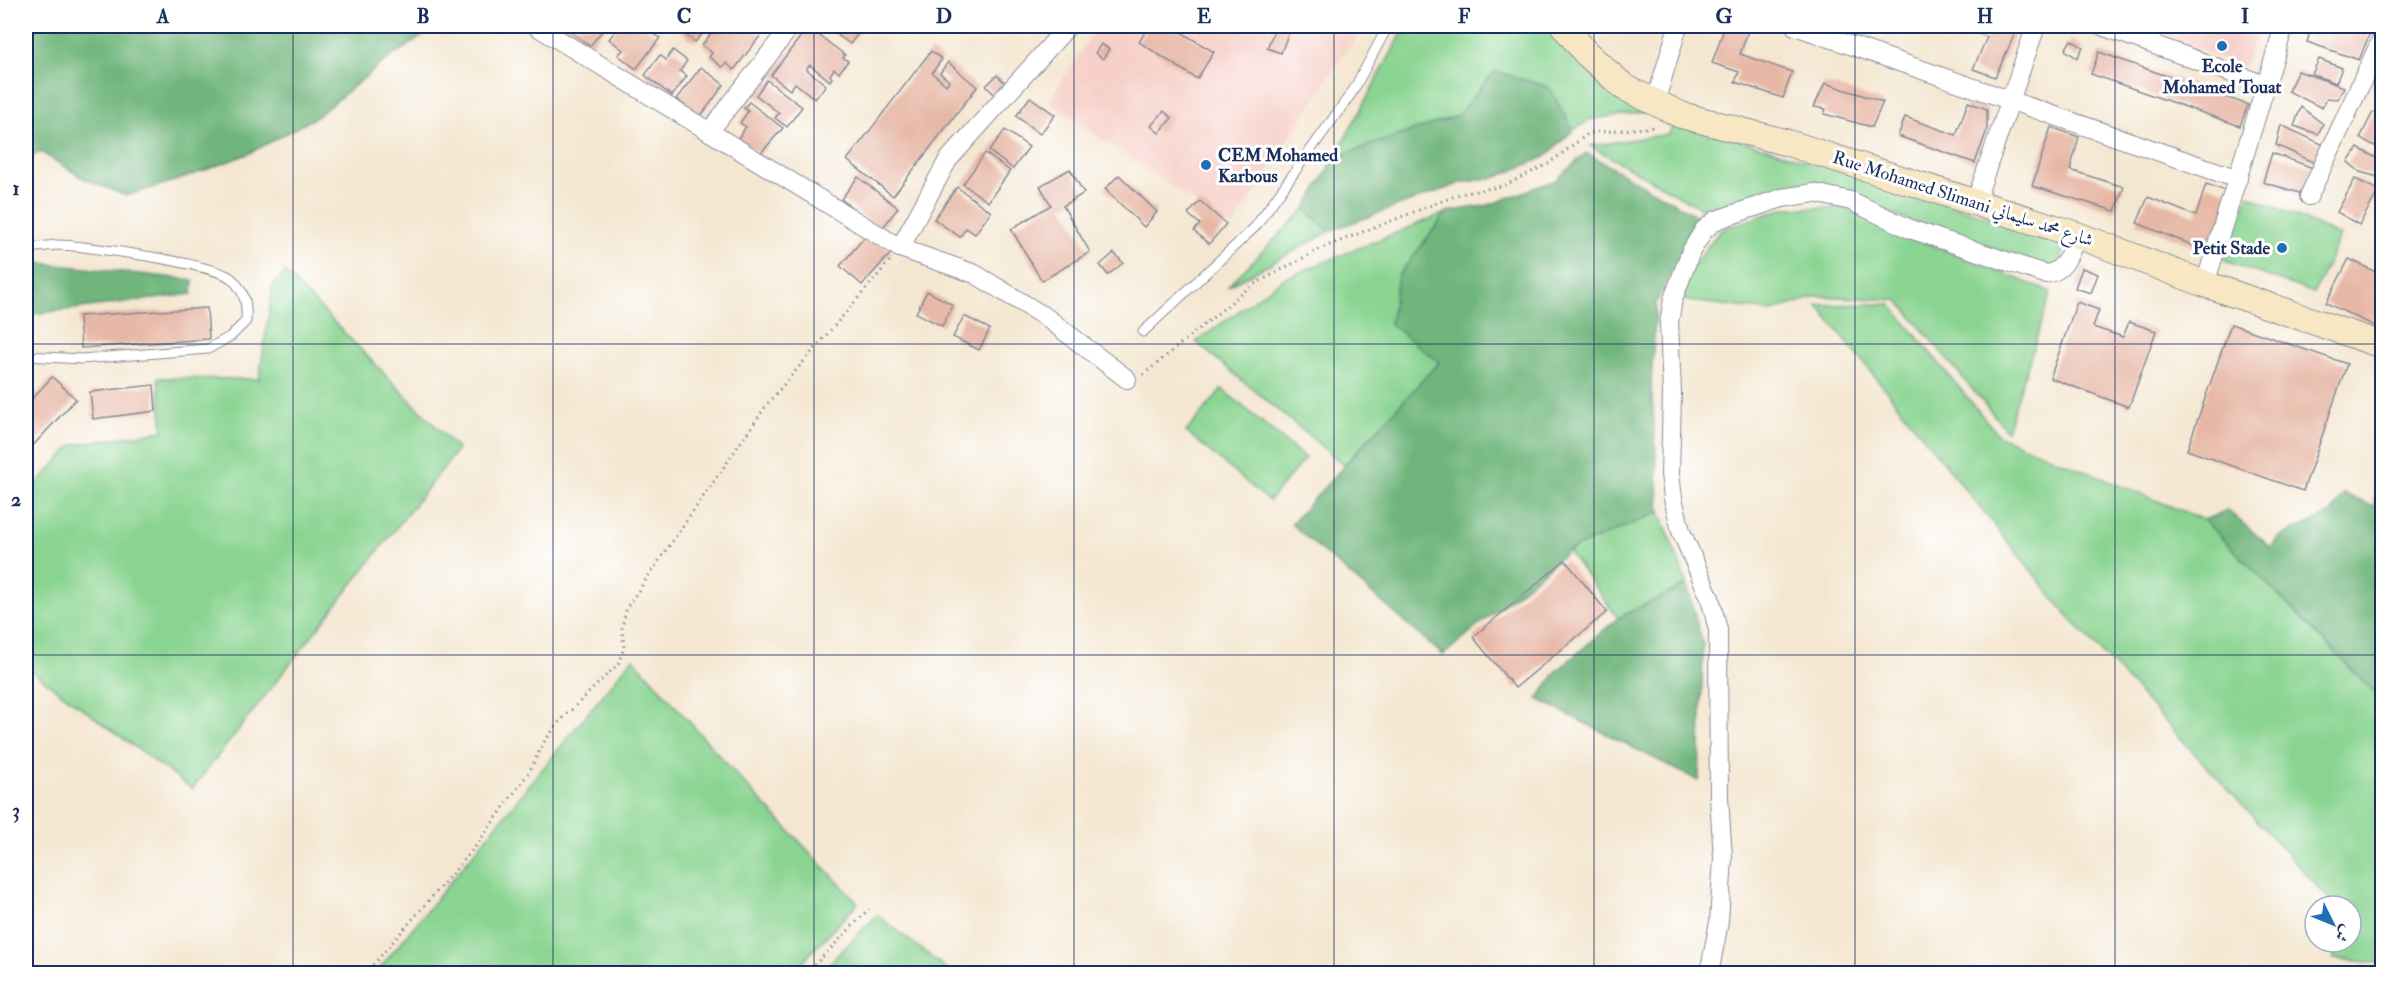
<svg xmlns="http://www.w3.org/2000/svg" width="2408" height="999" viewBox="0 0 2408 999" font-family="'IM FELL Double Pica',Amiri,serif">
	<rect width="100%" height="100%" fill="#fff"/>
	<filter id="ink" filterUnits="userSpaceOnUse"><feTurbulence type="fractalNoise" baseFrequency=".0167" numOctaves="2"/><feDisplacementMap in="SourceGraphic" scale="12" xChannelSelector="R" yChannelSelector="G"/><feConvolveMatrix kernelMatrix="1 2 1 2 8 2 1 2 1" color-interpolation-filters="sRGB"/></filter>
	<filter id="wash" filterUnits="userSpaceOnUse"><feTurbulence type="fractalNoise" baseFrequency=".008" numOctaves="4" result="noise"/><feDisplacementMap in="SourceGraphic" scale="24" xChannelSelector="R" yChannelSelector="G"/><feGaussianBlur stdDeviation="1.35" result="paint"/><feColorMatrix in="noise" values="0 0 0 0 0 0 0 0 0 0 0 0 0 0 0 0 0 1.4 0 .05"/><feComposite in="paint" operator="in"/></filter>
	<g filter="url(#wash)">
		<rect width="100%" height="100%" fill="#f4e7d1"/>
		<g fill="#f7d0c9">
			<path d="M1097,26H1365L1333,70L1232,228L1048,102Z"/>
			<path d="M2144,26H2260L2243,67Z"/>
		</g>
		<g fill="#8ad491" stroke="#528278" stroke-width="1.5">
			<path d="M1406,26H1549L1611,95L1652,111L1592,119L1573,130L1549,87L1495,71L1457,116L1335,157Z"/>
			<path d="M1675,120L2067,241L2058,263L2051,267L1904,219L1821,184L1740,200L1708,212L1590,146L1669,134Z"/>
			<path d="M2248,195L2340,236L2314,293L2225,261Z"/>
			<path d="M1785,208H1845L1901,233L2051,292L2007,431L1898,300L1818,296L1772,311L1682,300L1688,273L1720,230Z"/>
			<path d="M1305,209L1330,231L1227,287Z"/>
			<path d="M1447,212L1398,276L1440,362L1344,465L1196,342L1283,279Z"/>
			<path d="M285,272L458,449L192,789L26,667V495L73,445L163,431L158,378L259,379L273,285Z"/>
			<path d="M1890,304L1999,436L2204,520L2382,700V967L2378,963L2334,959L2333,942H2351V906H2331V901L2066,614L1817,305Z"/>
			<path d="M1222,389L1305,458L1269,501L1186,432Z"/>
			<path d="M1660,512L1687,584L1618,618L1568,551Z"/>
			<path d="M633,658L741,780L858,903L792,973H376Z"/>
			<path d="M877,915L952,973H820Z"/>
		</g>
		<g fill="#6fb67b" stroke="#45726c" stroke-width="1.5">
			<path d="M26,26H425L424,35L385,61L316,117L248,154L184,178L126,196L83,178L41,152L26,159Z"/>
			<path d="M1495,71L1549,87L1573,130L1545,157L1497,177L1461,183L1330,231L1305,209L1335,157L1457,116Z"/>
			<path d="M1586,153L1699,217L1656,303L1651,385L1660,512L1568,551L1443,655L1291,524L1439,362L1390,324L1398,276L1447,212L1489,205L1556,180Z"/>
			<path d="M31,262L193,280L192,294L26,315V263Z"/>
			<path d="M2382,462V700L2204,520L2227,510L2272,548L2279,537L2331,513L2344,494L2374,507L2377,470Z"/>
			<path d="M1687,584L1703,646L1699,781L1537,699L1556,672L1618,618Z"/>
		</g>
		<g id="blocks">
			<g fill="#e7b7a5">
				<path d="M563,26H606L590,46Z"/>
				<path d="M619,26H643L660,38L636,69L618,55L623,50L609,39Z"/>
				<path d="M687,26H710L695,42L682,32Z"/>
				<path d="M717,26H748L761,35L734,70L726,63L722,67L709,57L712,53L702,45Z"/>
				<path d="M825,26H864L850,44Z"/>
				<path d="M1149,26H1171L1214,52L1197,79L1139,42Z"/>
				<path d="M1276,26H1291L1281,53L1267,48Z"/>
				<path d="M1725,26H1750L1740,54L1792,72L1783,98L1735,82L1739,72L1712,63Z"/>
				<path d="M1959,26L2018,27L1995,77L1973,69L1987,37Z"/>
				<path d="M2312,26H2353L2370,33L2359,60L2307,42Z"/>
				<path d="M808,27L845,55L843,58L848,61L839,73L834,69L830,75L832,78L830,81L810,65L806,69L826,85L815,99L795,83L790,90L771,75Z"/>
				<path d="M2071,40L2083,47L2077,58L2065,50Z"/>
				<path d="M1101,44L1109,49L1103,59L1095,53Z"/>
				<path d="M673,50L687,61L680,71L687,76L672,96L645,75L660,55L666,60Z"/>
				<path d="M931,51L942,59L932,73L946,85L949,81L940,73L948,62L977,87L893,196L847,160Z"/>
				<path d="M2099,52L2248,105L2240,126L2091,74Z"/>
				<path d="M2319,59L2342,68L2336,83L2312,74Z"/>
				<path d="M701,67L724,85L700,117L676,99Z"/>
				<path d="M2298,71L2335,84L2344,87L2338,99L2327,98L2322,108L2288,91Z"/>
				<path d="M997,75L1007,85L996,96L986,86Z"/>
				<path d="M767,80L802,107L787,127L775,118L779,113L756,95Z"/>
				<path d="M1825,83L1883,102L1872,127L1824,114L1826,109L1814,107Z"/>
				<path d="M1030,97L1055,115L1040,134L1016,116Z"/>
				<path d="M749,102L783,128L760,154L738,138L746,127L740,123L748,111L744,108Z"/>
				<path d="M1968,102L1987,109V130L1975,163L1898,136L1905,117L1956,135Z"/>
				<path d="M2301,107L2323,124L2318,134L2294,126Z"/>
				<path d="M1164,111L1172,118L1159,133L1151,126Z"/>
				<path d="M2373,112L2382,117V150L2360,138Z"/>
				<path d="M2281,125L2326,146L2318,164L2276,145Z"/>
				<path d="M2051,127L2079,137L2070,170L2124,187L2115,211L2032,186Z"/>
				<path d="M1005,130L1029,147L1013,169L989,151Z"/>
				<path d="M2358,148L2382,161V169L2378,177L2360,172L2348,162Z"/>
				<path d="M985,153L1010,171L988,202L963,184Z"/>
				<path d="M2272,153L2313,168L2303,194L2263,182Z"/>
				<path d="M1070,169L1084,193L1063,206L1090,252L1042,281L1011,229L1051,205L1040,186Z"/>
				<path d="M1119,175L1157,212L1144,227L1105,189Z"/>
				<path d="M858,177L898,208L881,230L841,199Z"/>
				<path d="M2355,179L2379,190L2359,225L2337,212Z"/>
				<path d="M2206,184L2232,193L2212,253L2137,223L2148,197L2196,216Z"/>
				<path d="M957,187L991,212L975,234L966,228L960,237L934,219Z"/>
				<path d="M1200,201L1226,224L1209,244L1194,231L1200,224L1188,214Z"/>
				<path d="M869,232L892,252L862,285L840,266Z"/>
				<path d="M1114,253L1123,263L1108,275L1100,265Z"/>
				<path d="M2349,259L2382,275V313L2375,326L2326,303Z"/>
				<path d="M2082,268L2098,274L2091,293L2075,288Z"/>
				<path d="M927,291L953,305L942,326L916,313Z"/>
				<path d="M2077,302L2099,310L2093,327L2123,337L2129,322L2156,331L2129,407L2050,378Z"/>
				<path d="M207,308L209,339L81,348L79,316Z"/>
				<path d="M964,316L990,329L979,350L953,337Z"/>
				<path d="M2231,324L2347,364L2303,491L2187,450Z"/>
				<path d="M52,377L76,399L26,453V405Z"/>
				<path d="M154,385L156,411L93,419L90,392Z"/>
				<path d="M1565,560L1607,612L1515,688L1473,637Z"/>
			</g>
		</g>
	</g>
	<g filter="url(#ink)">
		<use href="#blocks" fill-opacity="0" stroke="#888b98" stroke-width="1.5"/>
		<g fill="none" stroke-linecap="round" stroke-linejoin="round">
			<g stroke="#888b98" stroke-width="11">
				<g id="lane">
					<path d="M26,248C36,247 47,246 57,245C83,245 217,264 232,279C245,292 247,303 246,321L231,336L208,349L82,359L26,356"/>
					<path d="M1143,332L1255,227L1353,91L1388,26"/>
				</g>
			</g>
			<g stroke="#888b98" stroke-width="20">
				<g id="street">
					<path d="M536,26L900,248L975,274L1047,318L1127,379"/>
					<path d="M1795,26L2238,179"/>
					<path d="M2102,26L2265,85"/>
					<path d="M1655,103L1678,26"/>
					<path d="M709,132L791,26"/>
					<path d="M2309,196L2382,38"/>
					<path d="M1975,203L2036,26"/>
					<path d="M900,248L948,160L1068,26"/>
					<path d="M2205,284L2284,26"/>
					<path d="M1709,974L1719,922L1723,858L1719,798L1718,630L1710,598L1681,531L1673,498L1670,474L1672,393L1669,323L1673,299L1691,251L1704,230L1716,220L1782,198L1814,193L1851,201L1910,229L2045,274C2066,272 2070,252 2077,235"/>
				</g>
			</g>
			<g stroke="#888b98" stroke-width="28">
				<path id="secondary" d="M1564,26L1586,53L1624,87L1681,115L1788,143L2077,235L2205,284L2382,345"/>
			</g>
			<g stroke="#888b98" stroke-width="3" stroke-dasharray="1.5 4.5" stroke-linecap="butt">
				<path d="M1143,375L1251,286L1322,248L1460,194L1503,186L1548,164L1589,133L1656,127"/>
				<path d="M365,974L476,846L529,772L544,742L560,721L618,664L624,648L622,627L627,607L768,403L890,261"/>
				<path d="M806,974L869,909"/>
			</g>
			<use href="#lane" stroke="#fff" stroke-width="9"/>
			<use href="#street" stroke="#fff" stroke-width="18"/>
			<use href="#secondary" stroke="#f7e8c3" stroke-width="26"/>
		</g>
	</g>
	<path fill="none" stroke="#1b2f5e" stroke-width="1.5" stroke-opacity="0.55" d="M293,26V974M553,26V974M814,26V974M1074,26V974M1334,26V974M1594,26V974M1855,26V974M2115,26V974M26,344H2382M26,655H2382"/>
	<g fill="#1f6fb2" stroke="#fff" stroke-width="2">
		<circle cx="2222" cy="46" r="6"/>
		<circle cx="1206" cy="165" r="6"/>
		<circle cx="2282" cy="248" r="6"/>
	</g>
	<g text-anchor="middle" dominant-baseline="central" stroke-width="6" stroke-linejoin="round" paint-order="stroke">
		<g font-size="18" font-weight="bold" fill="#1b2f5e" stroke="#fff">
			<text x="2222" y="66">Ecole<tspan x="2222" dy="21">Mohamed Touat</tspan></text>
			<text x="1218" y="155" text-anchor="start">CEM Mohamed<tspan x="1218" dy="21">Karbous</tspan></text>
			<text x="2270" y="248" text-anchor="end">Petit Stade</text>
		</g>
		<g font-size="18" fill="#1b2f5e" stroke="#fff">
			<text transform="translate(1963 199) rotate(18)">Rue Mohamed Slimani شارع محمد سليماني</text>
		</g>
	</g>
	<rect width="2408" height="999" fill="none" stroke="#fff" stroke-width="66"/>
	<g transform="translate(2333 924) rotate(133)"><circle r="28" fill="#ffffff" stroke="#a4acbf" stroke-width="1.5"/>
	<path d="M0-4.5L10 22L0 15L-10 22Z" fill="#1f6fb2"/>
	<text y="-9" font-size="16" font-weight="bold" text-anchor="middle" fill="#1b2f5e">ش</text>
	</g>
	<rect x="33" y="33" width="2342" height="933" fill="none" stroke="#1b2f5e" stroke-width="2"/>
	<g font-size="20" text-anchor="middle" font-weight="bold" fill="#1b2f5e">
		<text x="163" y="23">A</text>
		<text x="423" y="23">B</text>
		<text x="684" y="23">C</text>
		<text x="944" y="23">D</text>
		<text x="1204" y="23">E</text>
		<text x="1464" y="23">F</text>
		<text x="1724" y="23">G</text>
		<text x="1985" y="23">H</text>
		<text x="2245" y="23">I</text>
		<text x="16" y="195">1</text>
		<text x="16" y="506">2</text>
		<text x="16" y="817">3</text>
	</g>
</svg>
